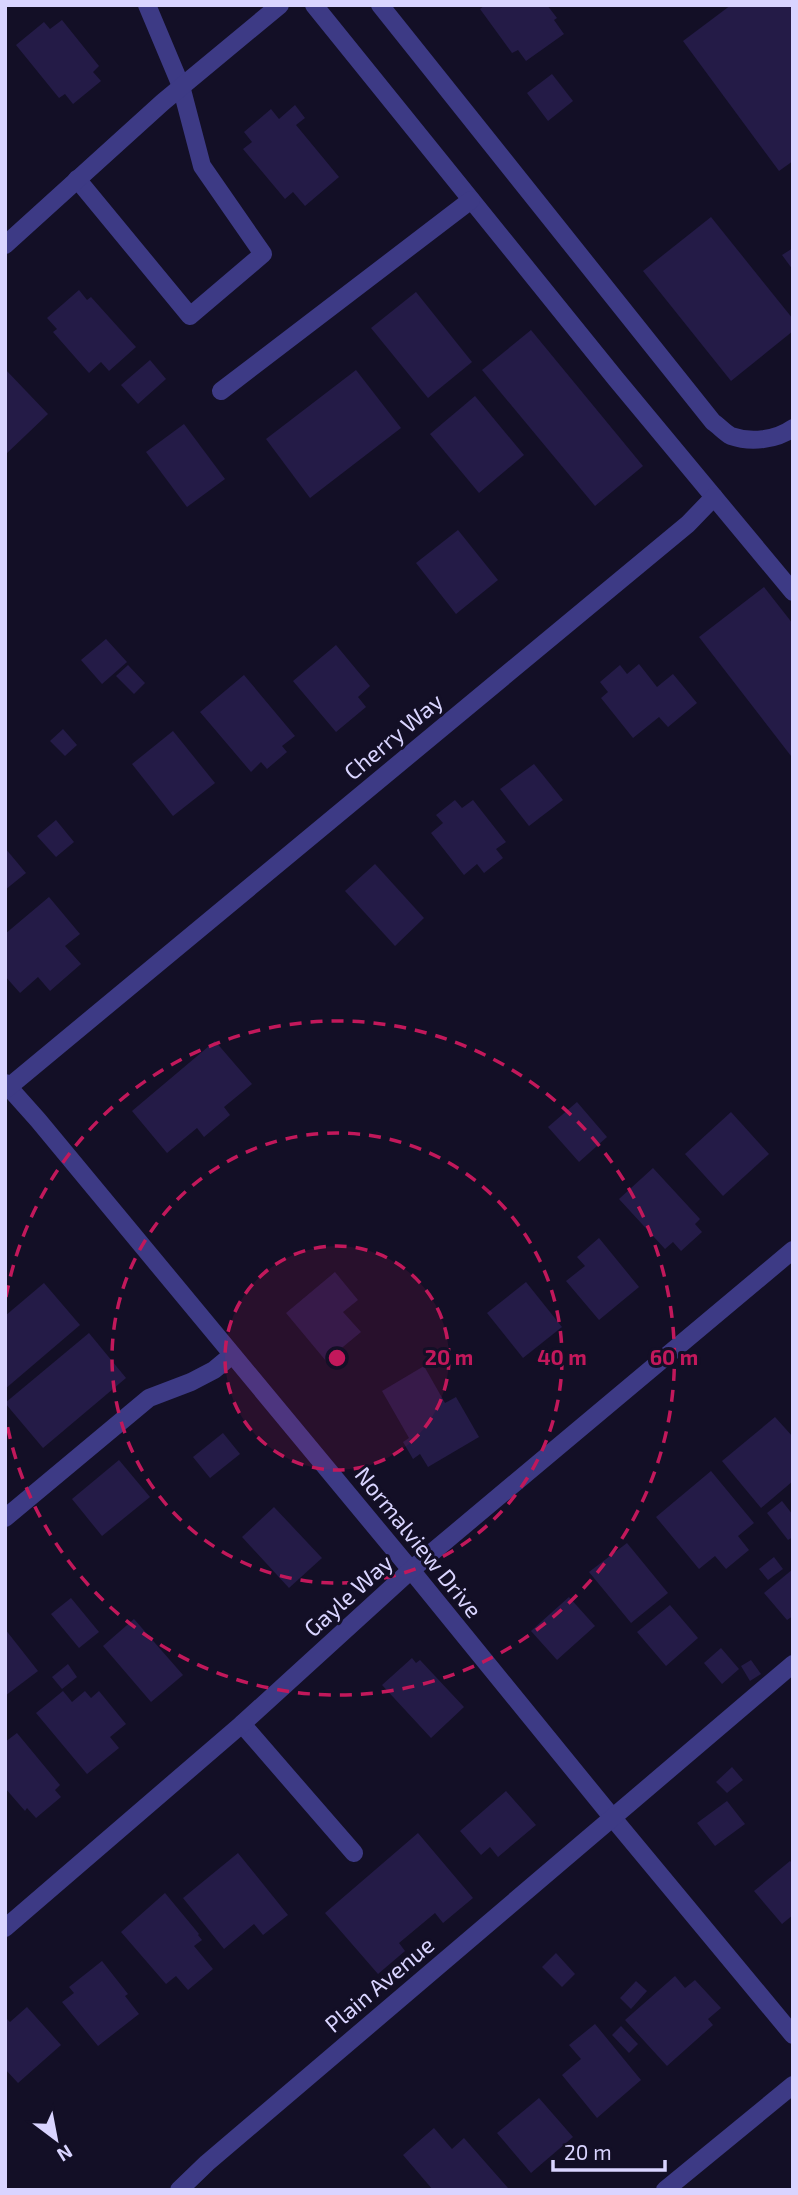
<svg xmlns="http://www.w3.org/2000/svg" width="798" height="2195" viewBox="0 0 798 2195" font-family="'Exo 2',sans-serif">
	<rect width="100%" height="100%" fill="#130f26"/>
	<g fill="#241b47">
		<path d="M485,5H547L557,18L554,20L564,34L526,61L518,50L512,53L480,9Z"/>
		<path d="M731,5H793V161L779,171L683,41Z"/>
		<path d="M62,20L99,66L93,72L101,81L73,104L65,94L59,98L16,45L44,22L50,29Z"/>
		<path d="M552,74L573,101L548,121L527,93Z"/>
		<path d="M295,105L305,118L296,125L339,177L305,206L293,192L285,199L243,149L252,142L244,132L271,109L279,119Z"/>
		<path d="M711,217L793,319V331L731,381L643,271Z"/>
		<path d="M793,248V270L782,255Z"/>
		<path d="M79,290L87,300L91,297L136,347L109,371L101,362L89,373L53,332L57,329L47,318Z"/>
		<path d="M416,292L472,362L428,398L371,328Z"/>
		<path d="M531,330L643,466L595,506L482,370Z"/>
		<path d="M150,360L166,379L138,404L121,385Z"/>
		<path d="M5,369L48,414L5,455Z"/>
		<path d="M356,370L401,428L310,498L266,439Z"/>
		<path d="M475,396L524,455L479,493L430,434Z"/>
		<path d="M184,424L225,479L187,507L146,452Z"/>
		<path d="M458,530L498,580L456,614L416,563Z"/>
		<path d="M764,587L793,624V754L791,756L699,637Z"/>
		<path d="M106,639L127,662L102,684L81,660Z"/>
		<path d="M336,645L370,686L358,697L366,707L336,732L293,681Z"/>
		<path d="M639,664L657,687L673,674L697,703L668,727L659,717L633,738L601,698L608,692L600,682L620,665L627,674Z"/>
		<path d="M128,665L145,683L134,694L116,676Z"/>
		<path d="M244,675L295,736L282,746L287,752L267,769L261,762L251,772L200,712Z"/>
		<path d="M63,729L77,745L65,756L50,741Z"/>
		<path d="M173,731L215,783L173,816L132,764Z"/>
		<path d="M534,764L563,800L529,826L500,789Z"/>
		<path d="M455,800L462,808L473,800L506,842L496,849L503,858L484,873L477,864L464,875L431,833L443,823L436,815Z"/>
		<path d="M56,820L74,842L56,857L37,836Z"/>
		<path d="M5,848L26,873L5,890Z"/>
		<path d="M375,864L424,918L395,946L345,891Z"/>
		<path d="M49,897L80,934L65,946L81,964L50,991L38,977L20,993L5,976V934Z"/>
		<path d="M215,1041L252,1084L224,1107L230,1115L204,1137L197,1128L167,1153L132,1111Z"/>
		<path d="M577,1102L607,1137L579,1162L548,1127Z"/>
		<path d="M731,1112L769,1154L723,1196L685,1154Z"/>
		<path d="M653,1168L700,1219L695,1224L702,1232L681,1251L673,1242L665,1249L619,1199Z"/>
		<path d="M599,1238L639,1287L599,1320L566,1281L585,1266L577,1257Z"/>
		<path d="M335,1272L358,1300L343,1312L361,1332L326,1361L286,1313Z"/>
		<path d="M526,1282L562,1327L523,1358L487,1313Z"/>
		<path d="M44,1283L80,1325L5,1389V1316Z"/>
		<path d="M89,1333L126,1378L43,1448L5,1403Z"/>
		<path d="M424,1366L445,1403L456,1397L479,1437L428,1467L420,1454L413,1459L403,1442L409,1438L382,1391Z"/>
		<path d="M775,1417L793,1437V1481L761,1508L722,1461Z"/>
		<path d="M223,1433L240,1454L210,1478L193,1457Z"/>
		<path d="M119,1460L150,1497L102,1536L72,1499Z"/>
		<path d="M711,1471L754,1523L738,1536L749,1550L726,1569L715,1556L699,1569L656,1517Z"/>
		<path d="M782,1501L793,1515V1537L788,1540L767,1513Z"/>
		<path d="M274,1507L322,1558L289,1588L242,1537Z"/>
		<path d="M627,1543L668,1593L631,1623L589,1572Z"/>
		<path d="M774,1557L783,1569L768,1580L759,1569Z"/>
		<path d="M793,1569V1616L787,1620L764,1593Z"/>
		<path d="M569,1597L595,1626L557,1660L531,1631Z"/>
		<path d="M71,1598L99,1632L79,1648L51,1614Z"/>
		<path d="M670,1605L698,1638L666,1666L637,1632Z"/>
		<path d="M134,1619L183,1675L151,1702L103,1646Z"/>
		<path d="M5,1629L38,1671L5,1696Z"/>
		<path d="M721,1648L739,1669L722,1684L704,1663Z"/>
		<path d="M412,1658L416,1663L420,1660L464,1707L431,1738L382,1685Z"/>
		<path d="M751,1660L761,1674L750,1681L741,1666Z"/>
		<path d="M68,1664L77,1677L62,1689L52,1677Z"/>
		<path d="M63,1691L72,1702L85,1691L91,1698L99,1691L126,1724L110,1737L119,1748L87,1774L36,1713Z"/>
		<path d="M17,1733L60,1785L55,1790L61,1797L36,1818L27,1808L25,1811L5,1788V1742Z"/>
		<path d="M732,1767L743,1780L727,1793L716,1782Z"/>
		<path d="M506,1791L536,1825L498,1857L490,1847L481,1855L460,1831Z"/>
		<path d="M727,1801L745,1824L715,1846L697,1823Z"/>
		<path d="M418,1833L473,1898L443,1923L435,1913L399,1943L405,1951L378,1974L325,1913Z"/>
		<path d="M238,1853L288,1915L263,1935L254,1924L224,1949L183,1898Z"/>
		<path d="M790,1861L793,1864V1915L782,1924L754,1891Z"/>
		<path d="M165,1893L199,1934L198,1935L202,1940L194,1946L213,1969L188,1990L176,1976L166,1984L121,1932Z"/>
		<path d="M556,1953L575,1974L562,1987L542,1967Z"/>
		<path d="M102,1961L128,1994L125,1996L139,2014L98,2046L62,2002L74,1993L69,1987Z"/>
		<path d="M675,1976L685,1988L695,1980L721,2008L708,2019L713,2025L667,2066L625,2020Z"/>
		<path d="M636,1981L647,1991L631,2009L620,1998Z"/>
		<path d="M27,2007L61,2045L18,2083L5,2069V2017L10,2022Z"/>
		<path d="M595,2024L641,2080L597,2118L562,2075L581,2059L569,2045Z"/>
		<path d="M621,2026L638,2044L629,2053L612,2035Z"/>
		<path d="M539,2098L573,2137L531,2173L497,2133Z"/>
		<path d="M434,2128L452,2149L464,2138L508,2188L433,2190L403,2155Z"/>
	</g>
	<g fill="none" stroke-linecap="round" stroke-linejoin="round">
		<g stroke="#3d3a85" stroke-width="18">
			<path d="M314,5L616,379L714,497"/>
			<path d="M380,5L713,422C719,426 725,433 731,436C751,443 776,440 793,428"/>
			<path d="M77,179L190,316L263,254L202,166L181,86L147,5"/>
			<path d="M5,245L163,102L280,5"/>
			<path d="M221,391L471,200"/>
			<path d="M5,1083L38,1120L411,1570L612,1817L793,2035"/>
			<path d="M5,1090L688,524L714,497L793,592"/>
			<path d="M5,1518L149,1398L191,1382L214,1370L232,1355"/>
			<path d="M242,1724L354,1853"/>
			<path d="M5,1928L242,1724L411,1570L793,1250"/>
			<path d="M179,2190L207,2163L793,1664"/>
			<path d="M665,2190L793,2085"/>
		</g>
	</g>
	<circle cx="337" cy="1358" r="112" fill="#c2185b" fill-opacity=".12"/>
	<g fill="none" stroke="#c2185b" stroke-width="3.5" stroke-dasharray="12 9">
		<circle cx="337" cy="1358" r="112"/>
		<circle cx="337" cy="1358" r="225"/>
		<path d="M6 1297A337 337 0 1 1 6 1419"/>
	</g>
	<g text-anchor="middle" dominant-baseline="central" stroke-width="6" stroke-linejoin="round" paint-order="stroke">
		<g font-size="23" fill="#d9d4ff" stroke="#130f26">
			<text transform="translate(393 736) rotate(-40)">Cherry Way</text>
			<text transform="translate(419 1542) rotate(51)">Normalview Drive</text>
			<text transform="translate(348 1595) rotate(-42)">Gayle Way</text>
			<text transform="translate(379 1984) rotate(-40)">Plain Avenue</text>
		</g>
	</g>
	<circle cx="337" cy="1358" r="10" fill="#c2185b" stroke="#130f26" stroke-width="3.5"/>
	<g font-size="21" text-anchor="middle" font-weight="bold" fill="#c2185b" stroke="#130f26" stroke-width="6" stroke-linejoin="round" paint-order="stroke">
		<text x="449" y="1365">20 m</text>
		<text x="562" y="1365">40 m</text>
		<text x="674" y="1365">60 m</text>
	</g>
	<rect width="798" height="2195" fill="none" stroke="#d9d4ff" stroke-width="14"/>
	<g transform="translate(56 2139) rotate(148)" stroke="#130f26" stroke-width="5" paint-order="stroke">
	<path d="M0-5L12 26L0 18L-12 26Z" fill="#d9d4ff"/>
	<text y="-10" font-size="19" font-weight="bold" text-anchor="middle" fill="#d9d4ff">N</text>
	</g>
	<path d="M553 2160v10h112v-10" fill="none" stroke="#d9d4ff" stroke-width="3.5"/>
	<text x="564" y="2160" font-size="21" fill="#d9d4ff" stroke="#130f26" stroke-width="5" paint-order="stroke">20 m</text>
</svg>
